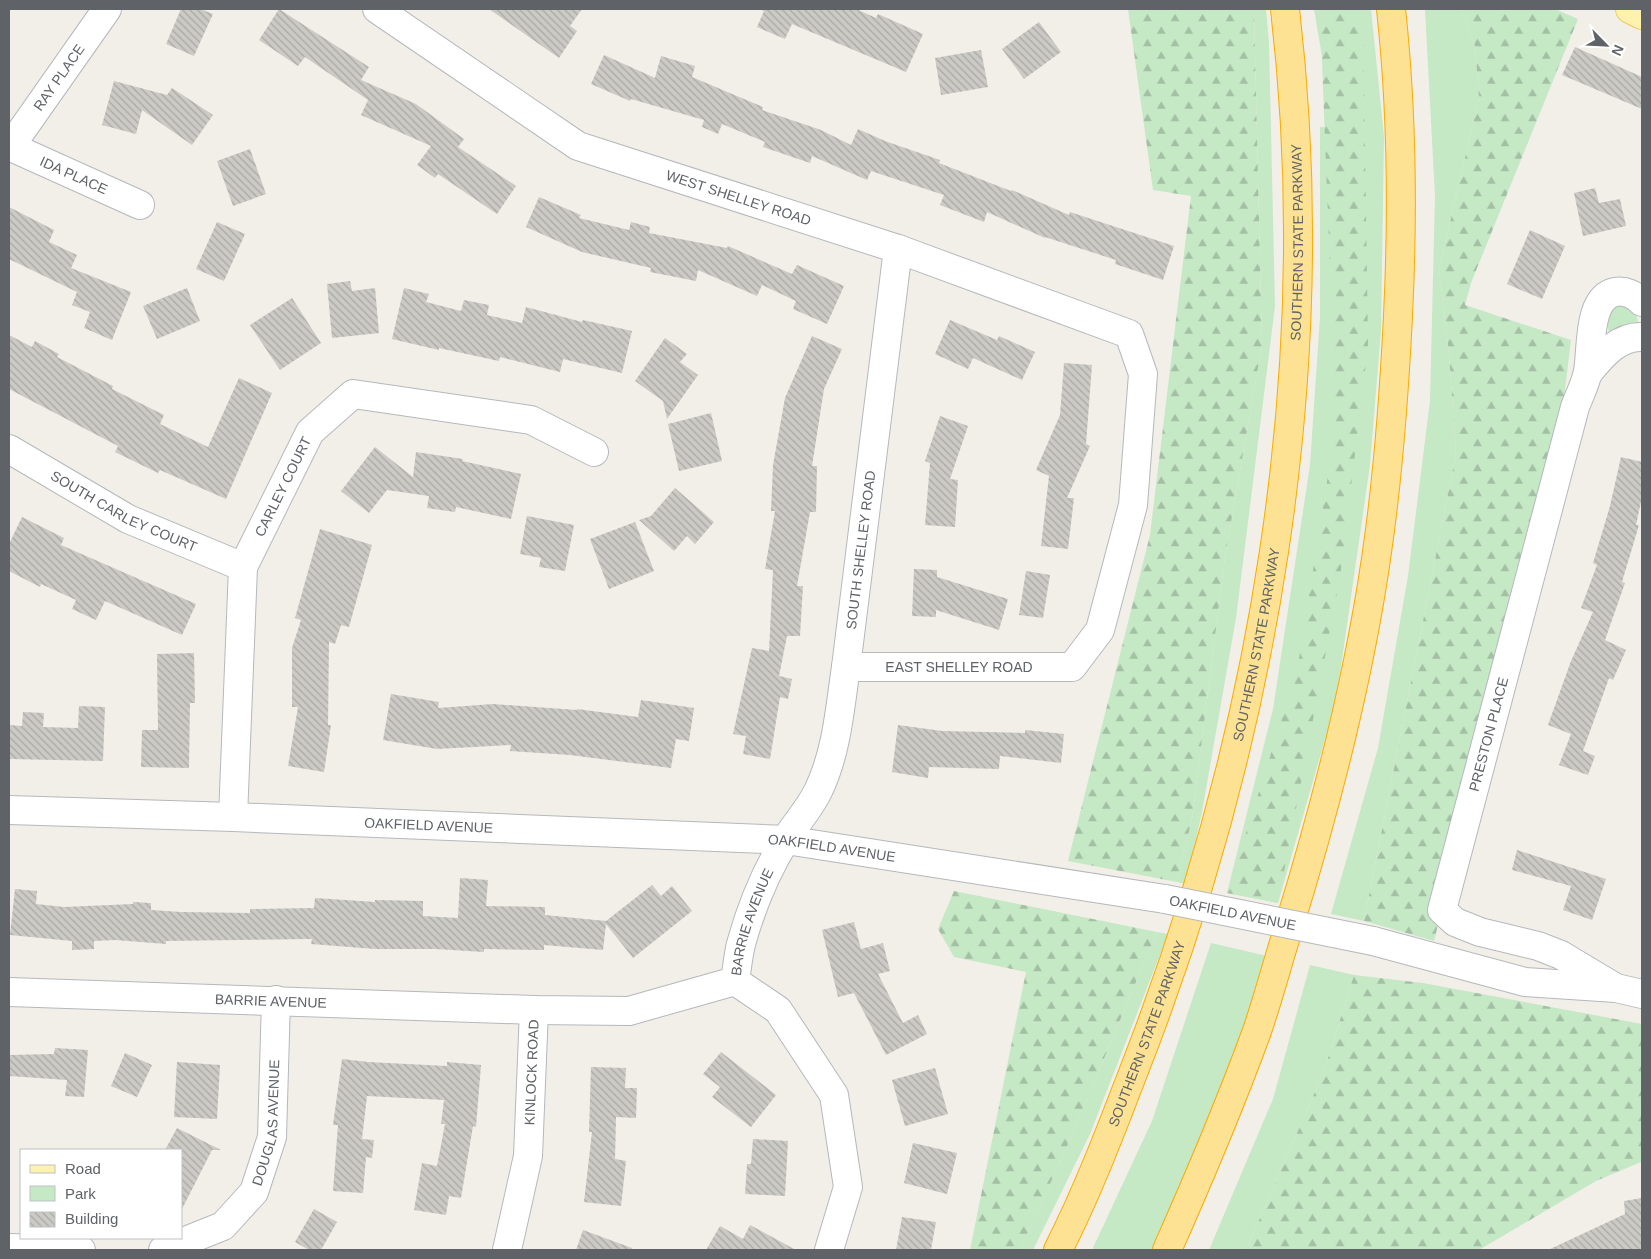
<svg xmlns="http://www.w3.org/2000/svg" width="1651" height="1259" viewBox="0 0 1651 1259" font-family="Arial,sans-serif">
	<defs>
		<pattern id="forest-firs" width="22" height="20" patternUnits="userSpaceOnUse" patternTransform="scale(1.25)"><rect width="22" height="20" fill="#c5e8c5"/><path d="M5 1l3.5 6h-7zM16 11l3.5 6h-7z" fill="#a3c0a4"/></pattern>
		<pattern id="building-back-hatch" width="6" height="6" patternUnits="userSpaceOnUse" patternTransform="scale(1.25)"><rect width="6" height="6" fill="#cccac5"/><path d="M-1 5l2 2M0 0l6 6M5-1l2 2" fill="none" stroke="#a9a8a4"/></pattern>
	</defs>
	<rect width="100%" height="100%" fill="#f1efe8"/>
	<g fill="#c5e8c5">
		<path d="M1254,9H1266L1269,43L1275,306L1236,618L1202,812L1186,884L1177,882L1192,819L1225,557L1262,345Z"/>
		<path d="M1314,9H1371L1384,137L1381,330L1370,465L1336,701L1278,903L1227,893L1273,709L1310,465L1320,317V127H1334Z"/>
		<path d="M1425,9H1461L1475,46L1479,98L1439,269L1449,354L1456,453L1364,921L1331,914L1378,748L1408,576L1430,401L1435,196Z"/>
		<path d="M1613,302L1635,310L1640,330L1611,338C1605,321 1605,317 1613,302Z"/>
		<path d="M1157,932L1168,934L1090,1134L1033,1250H1020L1069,1142Z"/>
		<path d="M1211,943L1267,956L1251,1014L1155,1250H1092L1152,1121Z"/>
		<path d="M1310,965L1354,975L1324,1071L1246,1250H1209L1273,1099Z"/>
	</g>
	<g fill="url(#forest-firs)">
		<path d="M1128,9H1254L1262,345L1225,557L1192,819L1177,882L1068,861L1150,535L1191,196L1153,190Z"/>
		<path d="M1320,9H1363L1368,346L1340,578L1278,903L1227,893L1297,671L1336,425Z"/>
		<path d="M1461,9H1555L1578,19L1471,283L1465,305L1571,340L1564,398L1431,908L1438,925L1434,941L1364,921L1456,453L1449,354L1439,269L1479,98L1475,46Z"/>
		<path d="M954,891L1157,932L1069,1142L1020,1250H970L1026,972L954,957L938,929Z"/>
		<path d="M1354,975L1423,983L1642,1024L1641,1162L1596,1181L1479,1250H1246L1324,1071Z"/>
	</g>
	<g fill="url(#building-back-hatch)">
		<path d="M181,9H200L213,14L194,56L166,44Z"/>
		<path d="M279,9L369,67L361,80L416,104L464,139L458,147L516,186L497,214L438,174L435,178L417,165L431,146L361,115L368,100L305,57L298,66L259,40Z"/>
		<path d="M489,9H582L570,26L577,31L559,58Z"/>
		<path d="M758,9H856L876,18L878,14L923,34L906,72L792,24L785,39L757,27L764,11Z"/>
		<path d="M1039,22L1061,52L1024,79L1002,49Z"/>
		<path d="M1575,47L1642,77V109L1562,75Z"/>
		<path d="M981,50L988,87L941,95L935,58Z"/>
		<path d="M604,55L655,78L661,56L695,66L692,77L763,107L762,110L821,130L851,145L858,129L885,141L940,160L939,163L1011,191L1012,190L1069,215L1070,212L1174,246L1163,280L1115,264L1116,260L1045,237V238L987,212L984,222L940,205L944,195L871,171L867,180L812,156L810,163L763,147L765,142L722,124L718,134L702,127L704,120L631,99L630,101L591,84Z"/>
		<path d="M114,81L167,95L172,88L213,115L192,145L142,110L136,134L102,125Z"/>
		<path d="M250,149L266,194L233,206L217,161Z"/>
		<path d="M1595,188L1599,203L1620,199L1626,226L1583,236L1574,193Z"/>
		<path d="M539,197L581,215L579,218L629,230L631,222L650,227L649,233L727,248L728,246L792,274L797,265L844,286L827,324L793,309L796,301L762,285L757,296L698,270L696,281L650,272L651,268L582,252L526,227Z"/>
		<path d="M9,207L54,230L49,242L77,255L71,268L131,292L112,340L84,328L90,312L72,305L77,292L9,259Z"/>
		<path d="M217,222L245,234L224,281L196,269Z"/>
		<path d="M1530,230L1565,246L1542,299L1507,284Z"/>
		<path d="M350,281L352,291L375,288L379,333L332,338L327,284Z"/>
		<path d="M187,288L200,321L157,339L143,306Z"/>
		<path d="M404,288L429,294L426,302L461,311L464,300L489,305L487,315L522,323L526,307L582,322L583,320L632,331L622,373L563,359L560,372L500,357L499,361L439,348V350L392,339Z"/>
		<path d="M292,298L321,343L280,370L250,325Z"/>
		<path d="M950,320L997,340L999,336L1035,352L1022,380L973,358L968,369L935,354Z"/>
		<path d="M9,335L32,347L35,341L59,354L57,357L113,386L112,389L164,415L160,424L208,447L239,378L272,393L226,499L160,470L158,473L115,452L118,446L9,389Z"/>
		<path d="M812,336L842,349L824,389L812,466H817L816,512H810L797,586H803L800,636H787L779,676L792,679L788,699L780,697L770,759L743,754L746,736L733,734L752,648L769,651L773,570L765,569L775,511H771L773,465L785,398Z"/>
		<path d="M665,338L687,354L680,362L698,375L667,419L663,401L635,381Z"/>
		<path d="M1064,363L1092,365L1086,444L1090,446L1067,498H1074L1068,549L1041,546L1049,476L1036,470L1060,415Z"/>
		<path d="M711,413L722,461L679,471L668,424Z"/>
		<path d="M940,416L968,426L950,479L958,480L955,527L925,525L930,463L925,461Z"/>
		<path d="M375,447L413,477L416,452L463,459L462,461L521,474L511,519L456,507L455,512L427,508L429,496L387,490L369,513L341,491Z"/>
		<path d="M1621,457L1642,462V497L1636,525H1639L1622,582L1625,583L1605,640L1626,650L1613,680L1609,678L1583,751L1595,756L1588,775L1559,765L1571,734L1548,725L1571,661L1593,612L1581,608L1597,565L1593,563L1610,506Z"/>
		<path d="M675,488L714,522L695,544L687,536L674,551L639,520L651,516Z"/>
		<path d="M527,516L574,525L565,571L539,567L541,558L520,554Z"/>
		<path d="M22,517L64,538L61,545L196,604L182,635L105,601L96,620L72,609L76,600L41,584L40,587L9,571V544Z"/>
		<path d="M635,522L654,571L609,589L590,539Z"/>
		<path d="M320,529L372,545L349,627L341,625L335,644L329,642L328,725H331L324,772L288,766L298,707H292V648L301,620L295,618Z"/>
		<path d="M914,569L937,570V577L1008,599L999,630L936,610V617L912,616Z"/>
		<path d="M1026,571L1050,575L1043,618L1019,615Z"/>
		<path d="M194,653L195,703H190L189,768L141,767L142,730H158L157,654Z"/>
		<path d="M391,694L439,702L438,708L493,704L577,710V709L638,717L641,700L694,708L689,741L676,739L671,768L570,755L510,751L511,745L437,749L383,740Z"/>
		<path d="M79,706L105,707L103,761L9,759V725L22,726L23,712L44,713L43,727L78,728Z"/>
		<path d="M898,725L942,731L1025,733V730L1064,734L1061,763L1000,756L999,769L929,767L928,778L892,772Z"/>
		<path d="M1517,850L1606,879L1592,920L1563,910L1571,886L1512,870Z"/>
		<path d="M460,878L488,880L486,906L545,907V915L606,921L652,885L661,896L672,886L692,911L633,958L606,924L603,950L544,945V950L484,949V952L436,949H375L311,944L312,939L166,941V944L115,940L94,941V949L72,950V941L10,935L15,889L37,891L36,904L64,907L133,904V902L151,903V910L181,912L250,913V909L314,908L315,898L375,902V900L423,901V916L458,918Z"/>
		<path d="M854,922L861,949L883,943L890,971L878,974L903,1023L918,1015L927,1034L886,1055L854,993L838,997L822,930Z"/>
		<path d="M55,1048L88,1050L84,1097L65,1096L67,1080L9,1076V1055L54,1054Z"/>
		<path d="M721,1052L776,1095L751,1127L712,1097L720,1087L703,1074Z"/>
		<path d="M125,1053L152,1065L137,1097L111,1086Z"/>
		<path d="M342,1059L368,1062L447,1066V1062L481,1065L476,1127L473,1126L461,1198L449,1196L446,1215L414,1210L422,1163L437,1166L445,1124H441L444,1100L367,1096L362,1139L374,1140L372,1158L366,1157L363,1193L333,1191L338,1125H333Z"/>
		<path d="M177,1062L220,1065L217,1119L174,1117Z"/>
		<path d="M591,1067L626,1068L625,1088H637L636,1118L616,1117L615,1159L626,1161L621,1206L584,1202L592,1132H589Z"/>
		<path d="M935,1068L948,1114L905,1126L892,1080Z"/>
		<path d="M177,1128L221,1150H212L181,1211V1150H165Z"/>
		<path d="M753,1139L788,1141L785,1196L745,1194L747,1164H751Z"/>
		<path d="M913,1143L957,1153L947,1194L904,1183Z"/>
		<path d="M1642,1198V1250H1548L1625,1214L1624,1201Z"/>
		<path d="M314,1209L337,1222L321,1250H309L295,1242Z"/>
		<path d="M902,1217L936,1222L931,1250H896Z"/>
		<path d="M750,1225L796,1250H706L720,1226L743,1239Z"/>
		<path d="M583,1230L632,1248V1250H576Z"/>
	</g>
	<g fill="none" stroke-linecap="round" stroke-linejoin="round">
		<g stroke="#b5b8bc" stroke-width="30">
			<g id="minor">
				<path id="s1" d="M377,9L578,146L898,249L1129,334L1143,374L1133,505L1100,630L1072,667H846"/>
				<path id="s2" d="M9,146L140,205"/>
				<path id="s3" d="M10,147L107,9"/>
				<path d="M1588,373C1602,356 1618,336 1642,337"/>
				<path id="s4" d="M9,449L128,519L243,567"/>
				<path id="s5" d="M9,810L233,817L786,840L1165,899"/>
				<path id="s6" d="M233,817L243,567L310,432L353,394L531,420L594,452"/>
				<path d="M1373,941L1525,982L1616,988L1642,994"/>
				<path d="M735,981L778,1010L834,1095L848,1187L829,1250"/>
				<path id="s7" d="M1616,988L1561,955L1538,946L1480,932L1455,922L1442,910L1575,407C1579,396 1586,383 1588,371C1592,350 1587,298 1615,292C1625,290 1635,295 1642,302"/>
				<path id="s8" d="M9,992L534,1010L629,1011L735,981C737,969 738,956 741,944C751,908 766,871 786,839C796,823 811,807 819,789C837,751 840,707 846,667L898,249"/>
				<path d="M9,1248L81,1250"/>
				<path id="s9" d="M163,1250L223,1226L254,1192L272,1137L276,1000"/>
				<path id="s10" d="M507,1250L528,1156L534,1010"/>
			</g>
		</g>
		<g stroke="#f2c960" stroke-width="30">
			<path id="major" d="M1630,9L1642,15"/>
		</g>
		<g stroke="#f9ab00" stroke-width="30">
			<g id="highway">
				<path id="s11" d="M1058,1250C1087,1193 1110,1133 1133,1073C1265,737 1327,369 1285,9"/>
				<path d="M1167,1250C1199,1178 1230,1105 1257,1031C1269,996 1278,961 1289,926C1326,806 1358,683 1376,559C1388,478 1394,397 1398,316C1403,214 1402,110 1391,9"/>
			</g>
		</g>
		<use href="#minor" stroke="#fff" stroke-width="28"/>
		<use href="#major" stroke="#fff2af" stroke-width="28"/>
		<use href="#highway" stroke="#fde293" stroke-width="28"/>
		<g stroke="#b5b8bc" stroke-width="30" stroke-linecap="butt">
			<g id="minor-bridge">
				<path id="s12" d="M1165,899L1373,941"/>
			</g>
		</g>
		<use href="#minor-bridge" stroke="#fff" stroke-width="28"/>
	</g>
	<g text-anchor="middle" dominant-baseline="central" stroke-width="4" stroke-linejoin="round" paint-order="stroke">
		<g font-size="14" fill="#5f6368" stroke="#fff">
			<text stroke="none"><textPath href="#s3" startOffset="85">RAY PLACE</textPath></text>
			<text stroke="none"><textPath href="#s2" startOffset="71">IDA PLACE</textPath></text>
			<text stroke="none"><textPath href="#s1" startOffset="412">WEST SHELLEY ROAD</textPath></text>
			<text stroke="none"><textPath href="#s11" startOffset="1044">SOUTHERN STATE PARKWAY</textPath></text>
			<text stroke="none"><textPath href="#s6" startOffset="340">CARLEY COURT</textPath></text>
			<text stroke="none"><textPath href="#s4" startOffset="131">SOUTH CARLEY COURT</textPath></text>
			<text stroke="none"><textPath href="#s8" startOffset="1186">SOUTH SHELLEY ROAD</textPath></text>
			<text stroke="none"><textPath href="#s11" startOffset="639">SOUTHERN STATE PARKWAY</textPath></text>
			<text x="959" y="667">EAST SHELLEY ROAD</text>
			<text stroke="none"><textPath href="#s7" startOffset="375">PRESTON PLACE</textPath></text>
			<text stroke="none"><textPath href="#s5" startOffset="420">OAKFIELD AVENUE</textPath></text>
			<text stroke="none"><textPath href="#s5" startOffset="824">OAKFIELD AVENUE</textPath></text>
			<text stroke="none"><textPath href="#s12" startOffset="69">OAKFIELD AVENUE</textPath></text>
			<text stroke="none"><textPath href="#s8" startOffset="792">BARRIE AVENUE</textPath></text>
			<text stroke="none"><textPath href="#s8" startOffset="262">BARRIE AVENUE</textPath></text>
			<text stroke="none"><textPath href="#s11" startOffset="234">SOUTHERN STATE PARKWAY</textPath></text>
			<text stroke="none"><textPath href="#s10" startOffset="180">KINLOCK ROAD</textPath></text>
			<text stroke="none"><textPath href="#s9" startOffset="182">DOUGLAS AVENUE</textPath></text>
		</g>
	</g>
	<rect width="1651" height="1259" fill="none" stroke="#5f6368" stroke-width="20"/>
	<rect x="20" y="1149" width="162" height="90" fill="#ffffff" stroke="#bfc1c3"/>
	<rect x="30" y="1165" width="25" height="8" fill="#fff2af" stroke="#bfc1c3"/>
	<text x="65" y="1174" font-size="15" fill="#5f6368">Road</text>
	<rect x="30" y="1186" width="25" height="15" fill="#c5e8c5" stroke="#bfc1c3"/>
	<text x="65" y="1199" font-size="15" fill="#5f6368">Park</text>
	<rect x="30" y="1212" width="25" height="15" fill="url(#building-back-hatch)" stroke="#bfc1c3"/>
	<text x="65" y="1224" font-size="15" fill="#5f6368">Building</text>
	<g transform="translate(1606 45) rotate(114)" stroke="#ffffff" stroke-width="4" paint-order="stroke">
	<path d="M0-4L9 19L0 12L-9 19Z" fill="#5f6368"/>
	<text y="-8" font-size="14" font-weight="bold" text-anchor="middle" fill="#5f6368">N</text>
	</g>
</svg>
